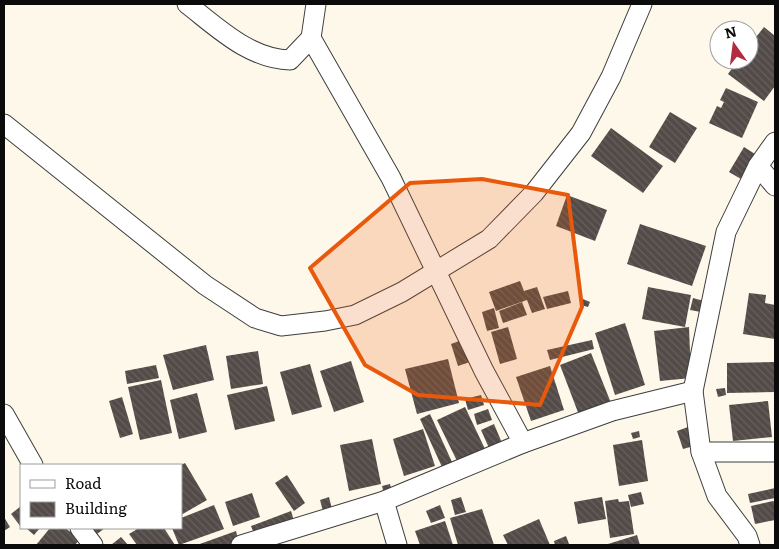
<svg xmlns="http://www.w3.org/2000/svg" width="779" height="549" viewBox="0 0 779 549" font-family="Literata,serif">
	<defs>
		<pattern id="building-back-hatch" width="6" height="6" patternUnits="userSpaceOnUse" patternTransform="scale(1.25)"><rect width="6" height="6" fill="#534b48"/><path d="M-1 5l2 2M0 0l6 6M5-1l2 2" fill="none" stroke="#67605e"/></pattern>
	</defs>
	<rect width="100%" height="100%" fill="#fef8ea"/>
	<g fill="url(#building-back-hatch)">
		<path d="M764,27L775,36V86L764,101L728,74L738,60H749V46Z"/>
		<path d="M726,88L758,102L742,138L709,123L717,106L721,108L724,102L720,100Z"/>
		<path d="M670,112L697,128L675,163L649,147Z"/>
		<path d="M611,128L663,166L643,193L591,156Z"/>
		<path d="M744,147L755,154L741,179L729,172Z"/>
		<path d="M567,195L607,210L595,241L556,226Z"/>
		<path d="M640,224L706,246L692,286L627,264Z"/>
		<path d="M520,281L524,291L537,287L545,309L532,313L527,300L496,311L489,292Z"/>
		<path d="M648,287L691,295L685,327L642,319Z"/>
		<path d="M568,291L571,303L547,309L543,297Z"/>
		<path d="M749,293L766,295L765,303L775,305V339L743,334Z"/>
		<path d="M693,298L704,301L701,312L690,310Z"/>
		<path d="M583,299L590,302L588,307L581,305Z"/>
		<path d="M522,302L527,315L503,323L499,311Z"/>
		<path d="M494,308L499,328L487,331L482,312Z"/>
		<path d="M625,323L645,385L615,395L595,333Z"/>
		<path d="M508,327L517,359L500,364L491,332Z"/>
		<path d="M689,327L691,378L660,381L654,331Z"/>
		<path d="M462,340L470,362L458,366L451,344Z"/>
		<path d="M592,340L594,349L550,360L547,350Z"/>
		<path d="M206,345L214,380L173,390L163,355Z"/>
		<path d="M258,351L263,384L231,389L226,356Z"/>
		<path d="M591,353L611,403L579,415L560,365Z"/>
		<path d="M448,359L459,403L417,414L405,369Z"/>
		<path d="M351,361L364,402L334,412L320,371Z"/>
		<path d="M775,362V392L727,393V363Z"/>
		<path d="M310,364L322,407L292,415L280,372Z"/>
		<path d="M156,365L159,378L127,384L125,371Z"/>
		<path d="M550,366L564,410L531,421L516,377Z"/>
		<path d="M161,380L172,433L140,440L128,387Z"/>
		<path d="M267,386L275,421L235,430L227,395Z"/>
		<path d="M725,388L726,395L718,397L716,389Z"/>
		<path d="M197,393L207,432L179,439L170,400Z"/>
		<path d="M481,395L484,405L468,410L465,399Z"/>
		<path d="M122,397L133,434L120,438L109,401Z"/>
		<path d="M768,401L772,437L733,441L729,405Z"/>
		<path d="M465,407L485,449L458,463L437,420Z"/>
		<path d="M488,409L492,420L477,425L474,414Z"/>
		<path d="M430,414L452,462L442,467L420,419Z"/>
		<path d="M494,424L502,443L489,448L481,430Z"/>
		<path d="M688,427L694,446L683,449L677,431Z"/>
		<path d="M423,429L435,466L404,476L393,439Z"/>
		<path d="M639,431L640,437L633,439L631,433Z"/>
		<path d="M372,439L381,484L349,491L340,445Z"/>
		<path d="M642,440L648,481L619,486L613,445Z"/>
		<path d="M185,463L207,500L181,515V465Z"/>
		<path d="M287,475L305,503L294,511L275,483Z"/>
		<path d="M390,484L392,492L384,494L382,486Z"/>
		<path d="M775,488V498L750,503L748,494Z"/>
		<path d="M641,492L644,504L631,507L628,495Z"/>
		<path d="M252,493L260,517L233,526L225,502Z"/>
		<path d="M329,497L332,509L323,511L320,500Z"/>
		<path d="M461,497L466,512L455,515L451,500Z"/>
		<path d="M602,497L606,519L578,524L574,502Z"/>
		<path d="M618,499L619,502L629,501L634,534L610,538L605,501Z"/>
		<path d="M773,501L775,502V520L755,524L751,506Z"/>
		<path d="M214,505L224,529L179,545L172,528H181V518Z"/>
		<path d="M440,505L445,518L431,523L426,511Z"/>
		<path d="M21,506V527L11,514Z"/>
		<path d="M482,509L494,545H458L450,518Z"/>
		<path d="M291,511L295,524L256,539L251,526Z"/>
		<path d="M4,517L10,527L4,531Z"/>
		<path d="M539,519L550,545H508L503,535Z"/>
		<path d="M445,521L453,545H420L415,531Z"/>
		<path d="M26,528H40L34,535Z"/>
		<path d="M50,528H65L80,539L75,545H36Z"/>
		<path d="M92,528H105L97,534Z"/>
		<path d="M139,528H164L175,545H137L129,534Z"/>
		<path d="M236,531L239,543L232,545H197Z"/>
		<path d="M637,535L640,545H608V544Z"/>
		<path d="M566,536L569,544L555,545L554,541Z"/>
		<path d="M121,537L128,545H111Z"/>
	</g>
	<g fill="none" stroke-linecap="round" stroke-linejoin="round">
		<g stroke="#3e3e3e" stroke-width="21">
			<g id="minor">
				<path d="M187,4C217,27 249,59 290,60L311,38L316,4"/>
				<path d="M311,38L391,178L484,371L523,443"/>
				<path d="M4,124L205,285L255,318L281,326L325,321L355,315L402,292L489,239L534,193L581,133L611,77L642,4"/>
				<path d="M758,166L775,186"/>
				<path d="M4,414L33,465"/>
				<path d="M701,452H775"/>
				<path d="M384,501L397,545"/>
				<path d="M80,528L93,545"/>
				<path d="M241,545L384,501L523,443L612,411L693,391"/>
				<path d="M750,545L747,536L717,496L701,452L693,391L726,232L758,166L775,142"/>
			</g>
		</g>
		<use href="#minor" stroke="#fff" stroke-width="19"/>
	</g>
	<path fill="#e8590c" fill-opacity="0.2" stroke="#e8590c" stroke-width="4" stroke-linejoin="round" d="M482,179L568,195L582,307L540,405L418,395L365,365L310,268L410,183Z"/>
	<rect width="779" height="549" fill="none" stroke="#0b0b0b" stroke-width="10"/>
	<rect x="20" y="464" width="162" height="65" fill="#ffffff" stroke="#9d9d9d"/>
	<rect x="30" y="480" width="25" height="8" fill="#ffffff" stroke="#9d9d9d"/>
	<text x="65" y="489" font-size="15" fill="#0b0b0b">Road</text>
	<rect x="30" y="502" width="25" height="15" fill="url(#building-back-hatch)" stroke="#9d9d9d"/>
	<text x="65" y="514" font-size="15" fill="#0b0b0b">Building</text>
	<g transform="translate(734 45) rotate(346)"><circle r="24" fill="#ffffff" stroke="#9d9d9d"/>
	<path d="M0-4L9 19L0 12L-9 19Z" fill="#b32b40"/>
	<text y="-8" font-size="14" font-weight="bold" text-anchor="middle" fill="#0b0b0b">N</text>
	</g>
</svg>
